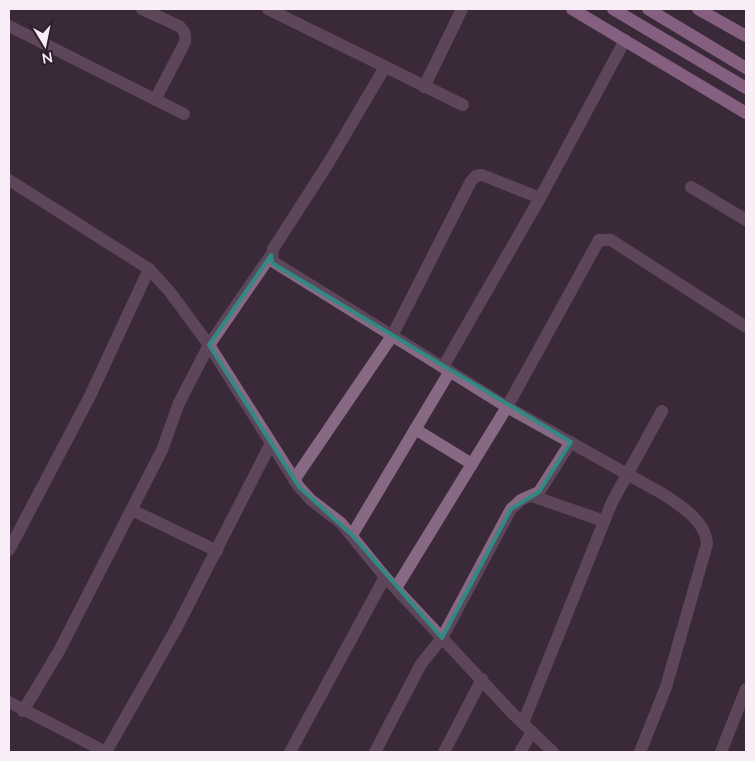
<svg xmlns="http://www.w3.org/2000/svg" width="755" height="761" viewBox="0 0 755 761" font-family="Lato,sans-serif">
	<rect width="100%" height="100%" fill="#3a2938"/>
	<g fill="none" stroke-linecap="round" stroke-linejoin="round">
		<g stroke="#876984" stroke-width="12">
			<path d="M142,9L179,26C185,31 186,35 185,42L155,100"/>
			<path d="M268,9L463,105"/>
			<path d="M9,26L184,114"/>
			<path d="M385,67L329,162L273,249L272,261L507,407L663,494C681,506 706,521 707,544L666,687L640,752"/>
			<path d="M424,87L462,9"/>
			<path d="M9,180L149,269L170,292L209,345L299,487L311,500L341,523L385,577L513,714L553,752"/>
			<path d="M691,187L746,220"/>
			<path d="M443,367L540,198L625,40"/>
			<path d="M415,429L472,464"/>
			<path d="M294,480L392,336L471,181L476,176L482,175L540,198"/>
			<path d="M532,496L604,521"/>
			<path d="M132,510L217,551"/>
			<path d="M352,535L450,371"/>
			<path d="M9,550L90,396L149,269"/>
			<path d="M396,588L507,407L599,240H611L746,327"/>
			<path d="M9,702L106,752"/>
			<path d="M23,711L59,651L162,450L179,403L209,345L271,255"/>
			<path d="M523,723L612,502L662,411"/>
			<path d="M106,752L177,627L271,443"/>
			<path d="M290,752L385,577"/>
			<path d="M375,752L421,664L442,638L511,509L521,500L539,492L571,442"/>
			<path d="M444,752L482,679"/>
			<path d="M520,752L532,732"/>
			<path d="M721,752L746,689"/>
		</g>
		<g stroke="#e0a1d8" stroke-width="12">
			<path d="M572,9L746,113"/>
			<path d="M613,9L746,88"/>
			<path d="M648,9L746,68"/>
			<path d="M698,9L746,36"/>
		</g>
	</g>
	<path d="M0 0H755V761H0ZM271,255L272,263L571,442L539,492L511,509L442,638L352,535L299,487L209,345Z" fill="#3a2938" fill-opacity=".55" fill-rule="evenodd"/>
	<path fill="none" stroke="#328883" stroke-width="4" stroke-linejoin="round" d="M271,255L272,263L571,442L539,492L511,509L442,638L352,535L299,487L209,345Z"/>
	<rect width="755" height="761" fill="none" stroke="#f9eef7" stroke-width="20"/>
	<g transform="translate(45 45) rotate(170)" stroke="#2f1f2d" stroke-width="4" paint-order="stroke">
	<path d="M0-4L9 19L0 12L-9 19Z" fill="#f9eef7"/>
	<text y="-8" font-size="14" font-weight="bold" text-anchor="middle" fill="#f9eef7">N</text>
	</g>
</svg>
